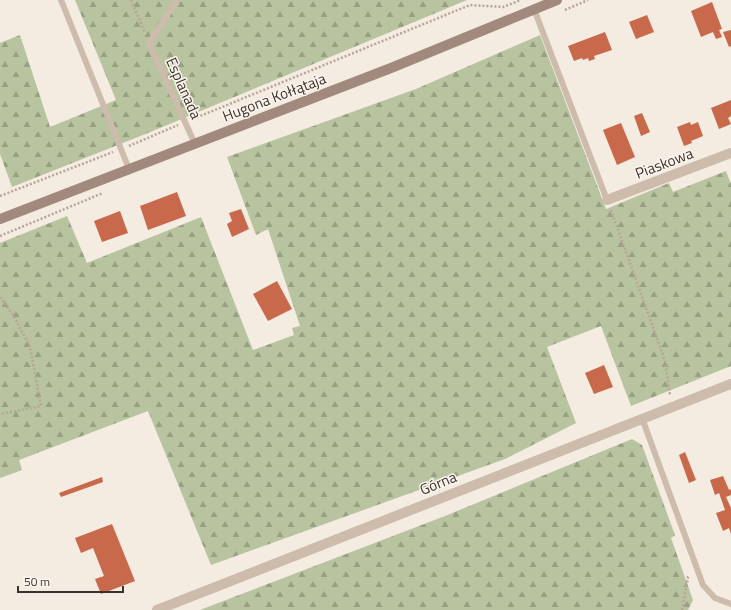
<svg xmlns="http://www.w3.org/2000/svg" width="731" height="610" viewBox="0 0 731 610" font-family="'Titillium Web',sans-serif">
	<defs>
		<pattern id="forest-firs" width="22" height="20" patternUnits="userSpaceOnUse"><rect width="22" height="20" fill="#b8c4a0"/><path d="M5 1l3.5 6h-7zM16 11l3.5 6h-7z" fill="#97a083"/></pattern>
	</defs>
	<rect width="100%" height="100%" fill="#f4ebe1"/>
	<g fill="url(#forest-firs)">
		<path d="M75,0H467L148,133L12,187L0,154V43L20,35L50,127L116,100Z"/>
		<path d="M540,35L606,209L669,183L673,192L726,171L731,184V366L631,406L601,326L547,347L576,423L505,459L211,565L148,411L19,460L22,470L0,478V243L67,216L87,263L201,217L253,350L294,335L292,328L300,326L268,229L256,235L227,157L416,89Z"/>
		<path d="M632,439L642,445L675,535L671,538L693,600L688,610H200L445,516Z"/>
	</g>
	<g fill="#c8694b">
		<path d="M712,2L722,29L719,30L722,37L716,39L713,32L701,37L691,11Z"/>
		<path d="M647,15L654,32L636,39L629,22Z"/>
		<path d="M731,30V46L729,47L723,32Z"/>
		<path d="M605,32L612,50L594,56L595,59L589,61L588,58L583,60L582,58L574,61L568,46Z"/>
		<path d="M731,100V116L728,118L731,124L719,129L711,108Z"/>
		<path d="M642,113L650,132L641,136L634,116Z"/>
		<path d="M690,122L691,125L698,122L703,136L691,141L692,143L684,146L677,127Z"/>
		<path d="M621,123L635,157L617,165L603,130Z"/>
		<path d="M177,192L186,216L148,230L140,206Z"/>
		<path d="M241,209L249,229L232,237L227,224L232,221L229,213Z"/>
		<path d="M120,211L128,233L102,242L94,221Z"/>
		<path d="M277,281L292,309L268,321L253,294Z"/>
		<path d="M604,365L613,387L594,394L585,373Z"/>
		<path d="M685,452L696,480L689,483L679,455Z"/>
		<path d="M723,476L729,490L731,489V495L726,497L731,508V534L729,528L723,531L716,513L725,510L719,493L715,495L710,480Z"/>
		<path d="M102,477L103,482L61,497L59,493Z"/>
		<path d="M112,524L135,581L101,594L95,579L104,576L93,548L81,553L75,538Z"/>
	</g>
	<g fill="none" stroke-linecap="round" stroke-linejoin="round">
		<g stroke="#b9a596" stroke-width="2.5" stroke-dasharray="2 2" stroke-linecap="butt">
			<path d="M131,0L145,33"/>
			<path d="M565,10L588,0"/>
			<path d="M193,119L470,5L503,7L521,0"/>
			<path d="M129,146L178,125"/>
			<path d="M0,196L113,152"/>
			<path d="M611,210L665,361L670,395"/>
			<path d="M0,236L103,193"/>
			<path d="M0,297L15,318L30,347L41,406L0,414"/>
			<path d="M682,610L688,577L690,576"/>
		</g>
		<g stroke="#cdbbac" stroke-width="6">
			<path d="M61,0L129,169"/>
			<path d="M177,0L149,43L195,144"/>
			<path d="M534,9L607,200"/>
			<path d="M642,418L703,585L715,598L731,604"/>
		</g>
		<g stroke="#cdbbac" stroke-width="10">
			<path d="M607,200L731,153"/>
			<path d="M157,610L731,384"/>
		</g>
		<path stroke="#a18a7d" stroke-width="10" d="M0,219L391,68L557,0"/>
	</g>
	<g text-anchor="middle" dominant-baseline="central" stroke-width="3" stroke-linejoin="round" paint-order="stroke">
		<g font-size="15" fill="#3b302b" stroke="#fbf5ee">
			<text transform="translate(184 88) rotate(66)">Esplanada</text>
			<text transform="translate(274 97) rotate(-21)">Hugona Kołłątaja</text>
			<text transform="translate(664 163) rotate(-21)">Piaskowa</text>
			<text transform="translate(438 483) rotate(-22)">Górna</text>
		</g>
	</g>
	<path d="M18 586v6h105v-6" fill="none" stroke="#3b302b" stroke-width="2"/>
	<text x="24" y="586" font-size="12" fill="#3b302b" stroke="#fbf5ee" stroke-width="3" paint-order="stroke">50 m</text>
</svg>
